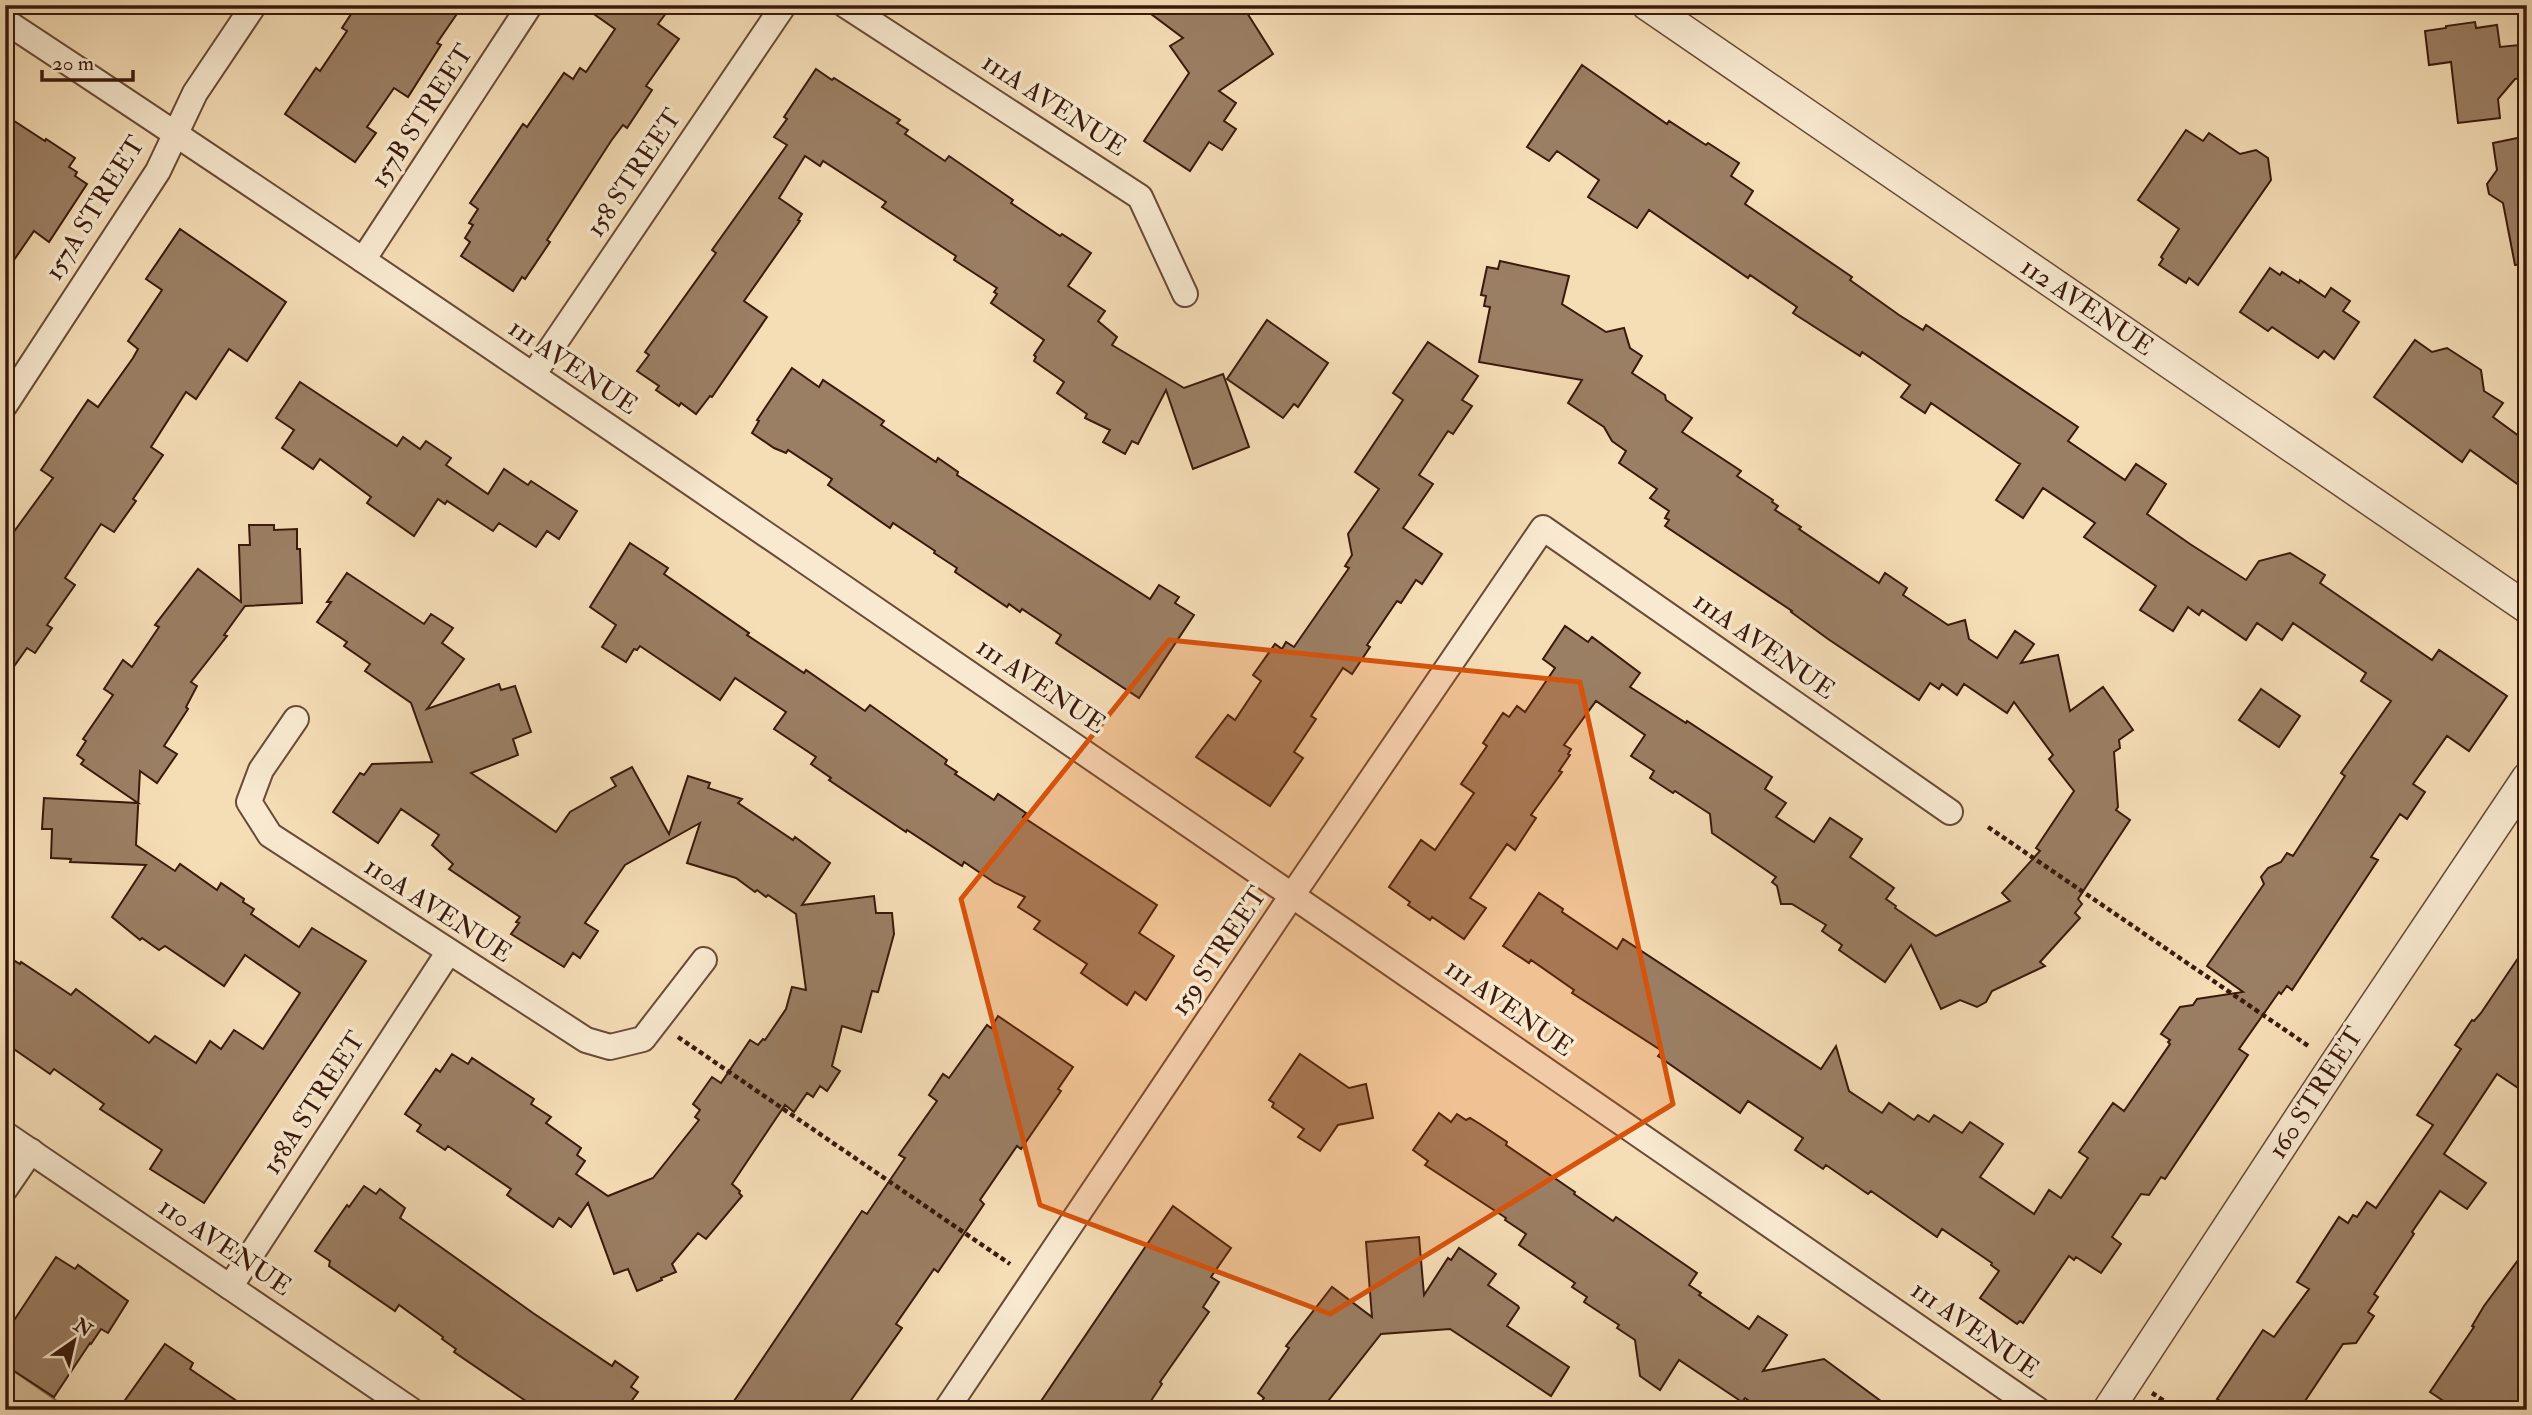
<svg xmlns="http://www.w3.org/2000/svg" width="2532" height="1415" viewBox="0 0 2532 1415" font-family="'IM FELL Double Pica',serif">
	<rect width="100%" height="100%" fill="#f5ddb6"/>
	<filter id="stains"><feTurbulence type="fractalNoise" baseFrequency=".00286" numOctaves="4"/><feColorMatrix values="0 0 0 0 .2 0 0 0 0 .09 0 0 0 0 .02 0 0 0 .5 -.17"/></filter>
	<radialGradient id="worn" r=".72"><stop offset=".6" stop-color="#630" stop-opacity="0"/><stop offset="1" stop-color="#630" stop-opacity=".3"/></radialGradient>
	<path fill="#d5bc99" stroke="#886a52" stroke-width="2" d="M5,1365L70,1410H5Z"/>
	<g fill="#9b7f64" stroke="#3a190b" stroke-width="2">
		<path d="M357,5H463L437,43L441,45L408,97L394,88L367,127L376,133L355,162L285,114L316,68L320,71L347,31L342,28Z"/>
		<path d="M581,5H672L658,24L679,39L646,86L652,90L627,128L623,125L611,141L547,240L550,242L525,279L522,277L513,291L461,256L470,242L465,238L473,225L469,223L478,209L470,203L523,124L527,127L564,73L573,79L580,68L586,72L615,29Z"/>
		<path d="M1139,5H1242L1273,54L1219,91L1236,103L1224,121L1236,129L1222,150L1209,142L1190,171L1144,141L1189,73L1170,46L1183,38Z"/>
		<path d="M2475,22L2476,28L2497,25L2500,47L2519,45L2523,78L2515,79L2498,99L2500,118L2458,123L2451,62L2429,65L2425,31L2446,28V26Z"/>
		<path d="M1582,65L1667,124L1669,121L1706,145L1708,143L1739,163L1731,176L1753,191L1745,204L1852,277L1850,280L1899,315L1923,330L1926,325L2078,427L2068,441L2125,480L2136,464L2166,484L2147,514L2190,544L2246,580L2259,561L2290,553L2325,575L2320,583L2432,660L2439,650L2507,696L2469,751L2447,736L2413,784L2425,792L2407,819L2400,814L2371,857L2378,860L2292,990L2287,986L2281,994L2279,992L2239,1049L2248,1055L2165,1179L2161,1177L2149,1195L2141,1194L2112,1237L2121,1244L2101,1273L2076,1257L2074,1260L2069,1256L2023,1323L2020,1321L2017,1324L1980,1298L1999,1271L1991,1265L1992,1263L1942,1229L1937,1237L1871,1191L1868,1194L1826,1165L1823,1169L1795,1150L1803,1138L1748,1101L1740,1113L1658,1056L1662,1051L1572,993L1574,990L1531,960L1529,963L1503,946L1539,893L1563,909L1562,912L1617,949L1623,939L1821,1069L1836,1046L1849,1091L1882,1113L1889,1103L1914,1120L1918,1115L1929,1122L1934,1115L1962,1133L1970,1122L2003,1144L1980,1177L2034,1214L2049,1190L2061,1198L2088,1158L2079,1152L2113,1103L2124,1111L2170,1044L2168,1042L2170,1040L2161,1034L2180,1007L2193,1005L2197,999L2243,992L2207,966L2264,884L2261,877L2268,868L2281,862L2287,853L2293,856L2345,776L2341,773L2391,701L2361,681L2366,673L2293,623L2282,640L2257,623L2246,640L2202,610L2199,615L2188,607L2173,631L2140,610L2156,586L2084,537L2095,523L2043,488L2023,518L1996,500L2020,464L2018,463L1931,403L1925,413L1901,397L1910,385L1862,352L1860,356L1793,313L1797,307L1750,275L1748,278L1649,210L1637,228L1588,197L1599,180L1557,151L1549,161L1527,147Z"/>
		<path d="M816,69L832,80L834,78L900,120L897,123L908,130L905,134L945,161L949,156L1013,200L1011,203L1060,236L1062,234L1091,253L1068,286L1105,311L1098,321L1117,337L1112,345L1184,388L1223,374L1249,447L1193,469L1166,390L1138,444L1132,441L1125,454L1103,442L1110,430L1085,418L1087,414L1057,393L1064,382L1034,361L1036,357L1034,355L1044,340L991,303L997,294L994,292L997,288L954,260L956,256L882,207L886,202L823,161L820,166L805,156L779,198L802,214L798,220L800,221L744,301L767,317L712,397L710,396L696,414L681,403L679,406L656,390L659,386L637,371L649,355L645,352L716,253L712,250L787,145L774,137L787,119L784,117Z"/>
		<path d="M5,115L45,141L46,139L75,158L69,167L77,172L75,176L87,184L49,242L34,231L5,273Z"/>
		<path d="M2186,130L2203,141L2209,133L2240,154L2256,150L2268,158L2271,180L2198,285L2189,278L2186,283L2159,265L2163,259L2161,257L2179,229L2138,200Z"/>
		<path d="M2527,136V264L2515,265L2503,203L2489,194L2487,184L2497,170L2493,143Z"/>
		<path d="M180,229L286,302L247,361L229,349L196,399L186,392L151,447L163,455L133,499L136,501L114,532L101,524L65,578L75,585L47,625L52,628L35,653L27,648L5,679V544L53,478L41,470L88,400L98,407L133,358L138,349L128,341L162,290L146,279Z"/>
		<path d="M1500,261L1569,276L1562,304L1606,332L1624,328L1630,348L1642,356L1632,373L1665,395L1666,400L1692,418L1682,432L1741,471L1737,476L1773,500L1772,502L1778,506L1775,510L1801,527L1799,529L1879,583L1885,573L1907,588L1903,595L1948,625L1965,620L1969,639L1997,658L2015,631L2034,644L2021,663L2058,655L2070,711L2103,687L2133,730L2119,740L2120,748L2114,752L2118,807L2116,810L2130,820L2078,899L2082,904L2075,913L2080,918L2040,962L2045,966L1992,991L1986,1002L1977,1007L1960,1000L1941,1009L1911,945L1885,982L1839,950L1842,945L1822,931L1826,925L1792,904H1781L1777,886L1772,882L1776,877L1712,833L1710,814L1675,791L1673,793L1650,778L1654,771L1631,756L1645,735L1596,701L1564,745L1571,749L1568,754L1570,755L1559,771L1562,772L1531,815L1536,818L1515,850L1507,844L1470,898L1486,908L1464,939L1432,917L1430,920L1408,905L1410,902L1389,887L1421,840L1435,850L1474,793L1461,784L1487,746L1483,743L1503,713L1509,717L1517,706L1525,712L1555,668L1543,659L1565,626L1588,642L1592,637L1640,673L1630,687L1686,723L1687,721L1772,777L1765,789L1786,803L1776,817L1814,842L1830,818L1862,839L1850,857L1894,888L1886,899L1896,906L1895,908L1936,936L2010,901L2002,893L2040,851L2036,848L2074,791L2049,759L2053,755L2014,702L2007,713L1964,684L1957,695L1942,684L1939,689L1930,683L1919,700L1828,639L1791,612L1792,611L1665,526L1669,520L1665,518L1669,511L1650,498L1657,489L1619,463L1626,451L1612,441L1604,427L1568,403L1582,380L1479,362L1490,307L1484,306L1486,296L1481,295L1487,267L1498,269Z"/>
		<path d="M2270,268L2280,275L2282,272L2299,283L2300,280L2325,297L2331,288L2350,301L2343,311L2359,322L2334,359L2324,351L2318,358L2272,327L2268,331L2240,312Z"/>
		<path d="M1267,320L1328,363L1298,407L1294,404L1283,418L1227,379Z"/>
		<path d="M2415,340L2432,352L2447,348L2481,370L2484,391L2503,403L2493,417L2527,442V491L2470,450L2462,462L2374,397Z"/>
		<path d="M1428,342L1478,376L1462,400L1472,406L1453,434L1448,431L1419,475L1433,484L1403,528L1442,554L1422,584L1416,580L1401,603L1397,601L1367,645L1370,647L1352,674L1343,668L1311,716L1316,719L1294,752L1303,758L1270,806L1196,757L1228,715L1235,720L1261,681L1253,675L1275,644L1282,649L1286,642L1294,647L1349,568L1345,566L1352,555L1348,534L1379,489L1355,472L1403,400L1393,393Z"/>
		<path d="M792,368L819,387L823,380L884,421L881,425L936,462L938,458L958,472L957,475L1150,599L1159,585L1179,597L1175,603L1194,615L1139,698L1056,643L1061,635L1022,609L1020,612L1009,604L1007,607L955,572L957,568L934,553L935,551L893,523L890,528L828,485L832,479L788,450L786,453L774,448L752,433L759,421L757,420Z"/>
		<path d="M300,382L397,446L403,437L420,449L426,441L451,458L446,465L488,494L504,469L528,485L531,481L577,511L559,539L547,531L536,547L499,523L493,531L447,501L445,504L438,499L414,536L367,503L371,497L320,459L313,469L282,448L294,430L276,418Z"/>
		<path d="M249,525H274V530L297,529V549H300L302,603L245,606L224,635L227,636L191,682L197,686L186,707L188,709L164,746L177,754L157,783L140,771L136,845L175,871L180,864L217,890L221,883L244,899L243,902L254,909L251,914L299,947L312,928L366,961L204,1203L150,1169L162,1150L100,1109L104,1104L54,1069L50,1074L5,1043V955L20,964L21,962L71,995L76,989L149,1043L155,1036L196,1063L210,1041L221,1049L234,1030L263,1049L300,993L245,955L224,986L165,946L159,950L142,938L140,940L112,917L146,865L70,862L71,859L51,858L52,829H42L44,798L138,803L81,764L84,760L77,755L86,741L83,739L113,695L104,689L123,660L132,667L159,627L155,625L198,569L241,602L239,545H250Z"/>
		<path d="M630,543L668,568L664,574L749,633L747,635L804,673L806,670L865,711L870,705L947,760L945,764L957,772L955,774L994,800L998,794L1026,813L1023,817L1157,905L1139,933L1174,956L1146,1000L1135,992L1127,1005L1081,973L1087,964L1034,929L1040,921L1018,907L1025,897L995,883L964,862L962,866L907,830L906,832L829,780L831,778L811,764L816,757L774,729L786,712L735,678L720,700L640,646L637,650L634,649L626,662L602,647L616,625L590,607Z"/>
		<path d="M347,573L424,624L431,614L453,628L442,643L464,659L427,709L499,684L501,690L515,686L531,732L513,739L518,755L471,773L556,832L570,812L616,786L611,778L632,767L669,834L688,776L710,783L708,788L742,799L738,803L793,840L795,837L830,863L802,905L874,896L876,913H892L894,934L878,992L872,991L861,1032L842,1026L832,1066L840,1071L827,1091L820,1086L813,1097L807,1093L794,1112L785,1105L732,1184L740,1191L739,1193L742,1196L706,1239L698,1233L672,1264L676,1272L661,1278L662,1280L637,1291L628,1269L614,1274L588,1203L571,1227L559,1218L553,1227L507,1195L511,1189L448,1146L445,1150L417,1131L421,1125L405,1114L436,1069L440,1072L452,1054L468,1064L472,1058L534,1099L531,1104L551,1117L546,1123L581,1148L577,1155L585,1161L576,1174L608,1196L653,1178L699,1120L695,1117L700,1110L693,1104L712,1077L721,1083L750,1040L758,1045L763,1039L765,1040L786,1009L792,987L806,990L796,914L768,895L766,897L757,890L755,892L736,878L687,863L700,823L625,865L585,923L598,931L580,958L573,953L564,967L511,934L519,923L516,922L520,917L449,869L453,864L432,845L439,835L401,809L378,843L333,812L360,773L364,775L372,764L432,762L411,703L365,671L370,664L344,646L347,642L317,622L331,602H327Z"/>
		<path d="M2261,689L2300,716L2279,747L2239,720Z"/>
		<path d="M2527,945V1094L2497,1074L2444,1154L2486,1183L2467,1209L2440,1191L2412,1232L2414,1234L2374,1294L2378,1297L2368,1312L2374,1316L2356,1343L2343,1344L2299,1410H2234L2217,1399L2263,1330L2274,1337L2309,1289L2297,1282L2339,1217L2348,1223L2353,1215L2357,1217L2367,1202L2376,1208L2433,1125L2417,1115L2461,1049L2455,1045L2472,1020L2474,1021L2481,1013Z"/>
		<path d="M998,1016L1073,1067L1058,1089L1061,1091L1021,1149L1017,1146L980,1200L984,1204L938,1272L934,1269L896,1324L902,1328L844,1410H728L862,1211L867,1214L905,1158L899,1155L937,1101L929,1095L943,1074L949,1078L987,1025L991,1028Z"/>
		<path d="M1300,1054L1349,1088L1366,1084L1373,1118L1338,1125L1320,1151L1298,1137L1304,1129L1272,1107L1274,1103L1269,1100Z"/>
		<path d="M1439,1113L1451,1122L1457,1114L1466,1120L1470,1118L1480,1124L1507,1142L1506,1145L1575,1192L1574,1194L1613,1221L1616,1217L1655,1244L1697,1273L1689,1285L1701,1293L1699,1295L1749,1329L1758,1316L1787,1335L1763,1371L1824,1359L1893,1410H1763L1745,1398L1742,1402L1679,1360L1660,1390L1640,1376L1635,1340L1617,1328L1619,1325L1584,1302L1587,1297L1572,1287L1575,1283L1519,1245L1526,1234L1505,1220L1506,1218L1425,1165L1428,1161L1413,1150Z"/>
		<path d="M364,1186L376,1194L380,1189L405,1208L400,1218L533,1313L612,1366L615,1361L638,1377L631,1387L638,1392L625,1410H539L454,1352L456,1349L442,1339L443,1337L399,1305L395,1311L329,1266L330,1261L315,1251L347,1205L349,1207Z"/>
		<path d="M1173,1206L1231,1248L1211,1277L1219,1282L1203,1307L1209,1312L1160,1382L1162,1384L1145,1410H1035Z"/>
		<path d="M1419,1237L1424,1295L1448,1258L1451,1260L1459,1248L1496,1274L1488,1285L1518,1306L1519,1308L1507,1326L1569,1367L1551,1396L1450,1329L1381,1334L1321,1410H1256L1264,1398L1258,1393L1289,1348L1286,1346L1332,1287L1372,1317L1366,1242Z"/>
		<path d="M2527,1248V1388L2512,1410H2457L2430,1392L2474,1327L2472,1326L2484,1306Z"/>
		<path d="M56,1257L75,1269L78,1265L128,1301L108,1333L101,1329L91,1344L90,1343L54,1397L5,1365V1334Z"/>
		<path d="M165,1344L193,1363L190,1369L250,1410H118Z"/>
	</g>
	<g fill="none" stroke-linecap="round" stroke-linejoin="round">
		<g stroke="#694a36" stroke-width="28">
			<g id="minor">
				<path d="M845,5L1140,197L1185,294"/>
				<path d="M5,21C274,198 539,379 805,561C1217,843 1627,1126 2038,1410"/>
				<path d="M363,260L530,5"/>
				<path d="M533,375L784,5"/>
				<path d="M5,405L158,171L195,93L254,5"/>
				<path d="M296,719L261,770L249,802L270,835L586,1040L610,1047L643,1039L704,960"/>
				<path d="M5,1134L411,1410"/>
				<path d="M5,1189L31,1151"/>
				<path d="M230,1287L448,953"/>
				<path d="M946,1410L1293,894L1543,528L1950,812"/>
			</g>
		</g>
		<g stroke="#694a36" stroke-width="33">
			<g id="tertiary">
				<path d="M1647,5L2527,608"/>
				<path d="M2108,1410L2335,1064L2527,778"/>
			</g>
		</g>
		<g stroke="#3a190b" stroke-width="4.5" stroke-dasharray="5 3.5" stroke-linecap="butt">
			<path d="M1988,827L2310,1047"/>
			<path d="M678,1037L1010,1264"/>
			<path d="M2152,1393L2178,1410"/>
		</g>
		<use href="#minor" stroke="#f8e9d0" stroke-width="24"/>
		<use href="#tertiary" stroke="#f8e9d0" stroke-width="30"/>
	</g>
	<path fill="#d7530c" fill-opacity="0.2" stroke="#d7530c" stroke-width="5" stroke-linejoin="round" d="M1169,640L1580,682L1673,1104L1330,1314L1040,1205L961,899Z"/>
	<g text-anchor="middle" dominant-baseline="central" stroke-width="7" stroke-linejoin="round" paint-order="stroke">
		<g font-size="26" fill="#3a190b" stroke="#f8e9d0">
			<text transform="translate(1054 105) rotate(33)">111A AVENUE</text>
			<text transform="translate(422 116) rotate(-57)">157B STREET</text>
			<text transform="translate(634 173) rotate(-56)">158 STREET</text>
			<text transform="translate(95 208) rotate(-58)">157A STREET</text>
			<text transform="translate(2087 307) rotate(34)">112 AVENUE</text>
			<text transform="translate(573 367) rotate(34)">111 AVENUE</text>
			<text transform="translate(1764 646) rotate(35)">111A AVENUE</text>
			<text transform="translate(1041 686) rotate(34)">111 AVENUE</text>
			<text transform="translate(438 910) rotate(33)">110A AVENUE</text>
			<text transform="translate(1219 951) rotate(-56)">159 STREET</text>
			<text transform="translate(1509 1008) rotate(35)">111 AVENUE</text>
			<text transform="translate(2316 1093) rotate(-57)">160 STREET</text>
			<text transform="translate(314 1103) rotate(-57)">158A STREET</text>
			<text transform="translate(225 1247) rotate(34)">110 AVENUE</text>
			<text transform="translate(1975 1330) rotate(35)">111 AVENUE</text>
		</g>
	</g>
	<rect width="2532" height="1415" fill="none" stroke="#f5ddb6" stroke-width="28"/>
	<rect x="7" y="7" width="2518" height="1401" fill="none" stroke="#3a190b" stroke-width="3.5"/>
	<rect x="14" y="14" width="2504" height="1387" fill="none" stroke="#3a190b" stroke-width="2"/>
	<g transform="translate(74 1341) rotate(34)" stroke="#f8e9d0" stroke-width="5" paint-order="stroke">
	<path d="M0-5L12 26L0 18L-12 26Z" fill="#3a190b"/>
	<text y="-10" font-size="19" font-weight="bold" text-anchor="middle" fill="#3a190b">N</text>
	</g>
	<path d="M42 70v10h91v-10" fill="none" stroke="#3a190b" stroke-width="3.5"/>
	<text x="52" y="70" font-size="21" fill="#3a190b" stroke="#f8e9d0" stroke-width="5" paint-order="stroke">20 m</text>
	<rect width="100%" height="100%" filter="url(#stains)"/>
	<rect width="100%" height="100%" fill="url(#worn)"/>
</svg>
